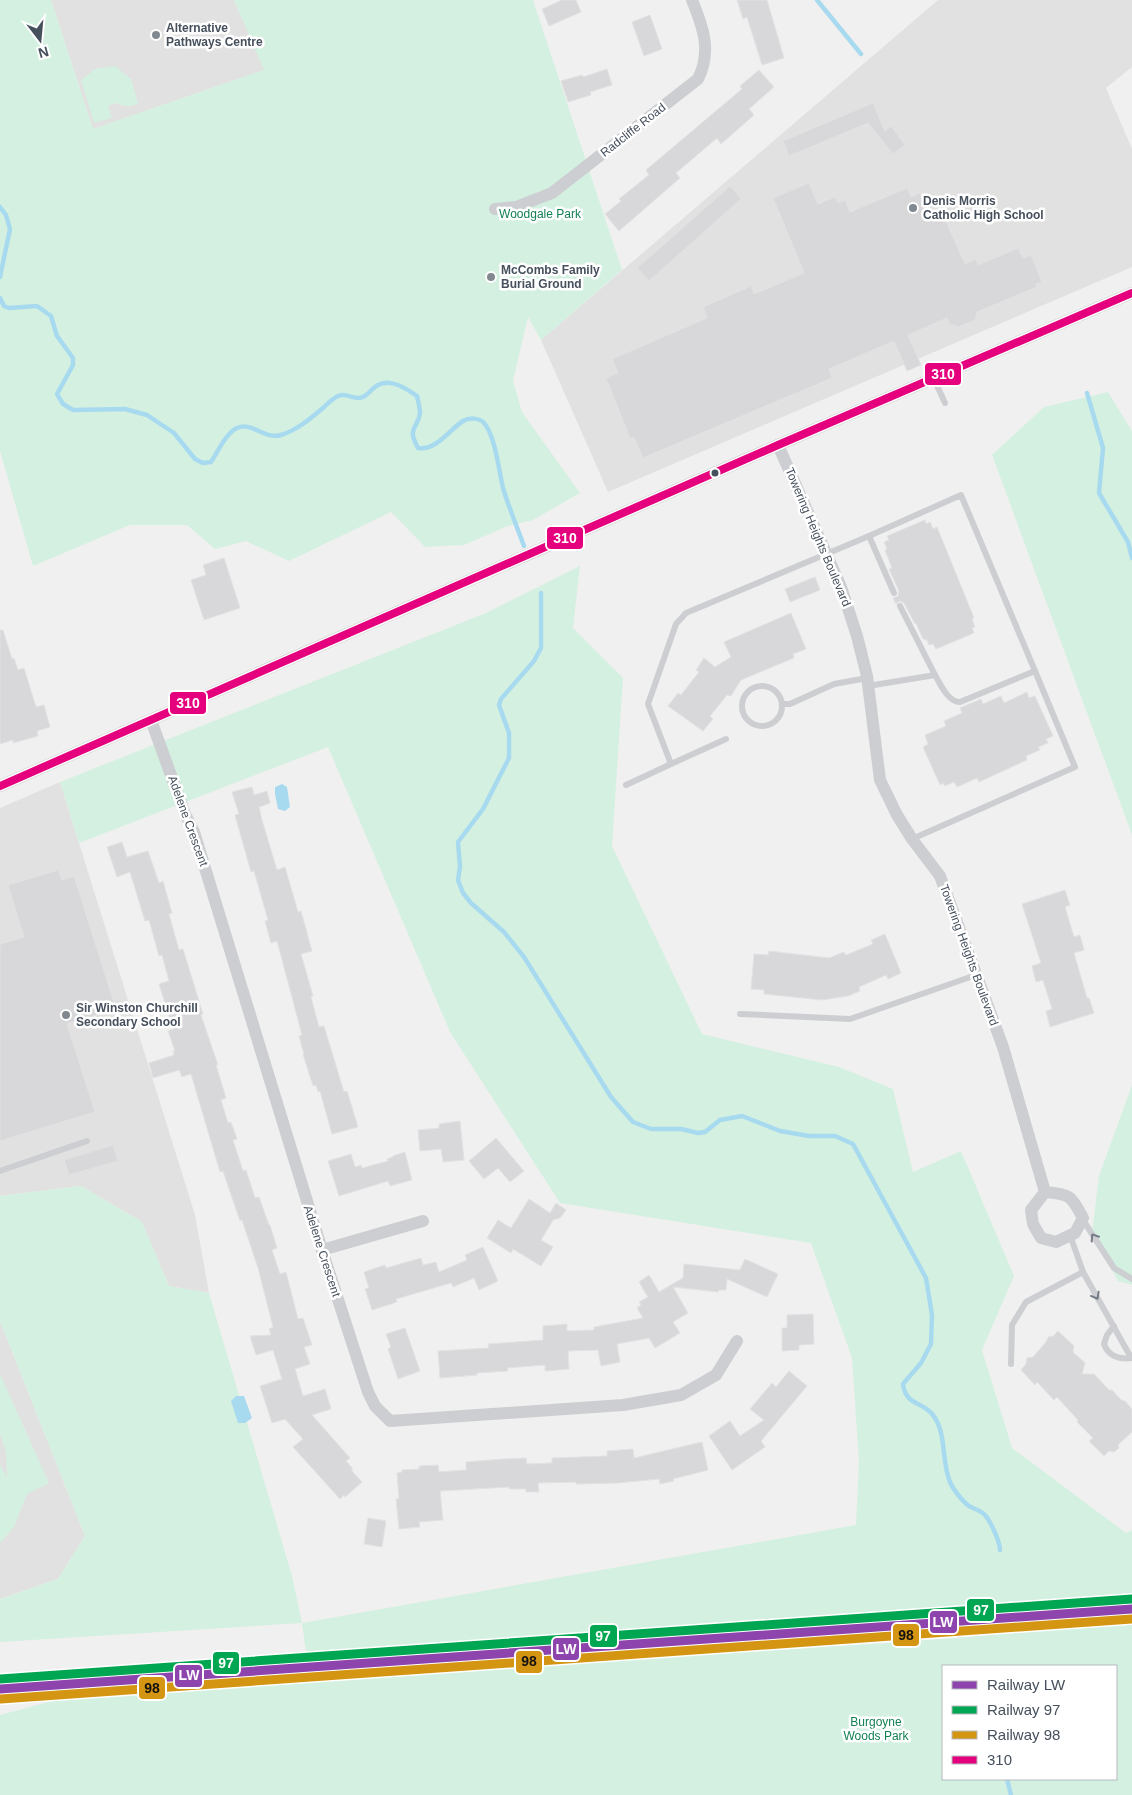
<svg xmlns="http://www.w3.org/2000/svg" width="1132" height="1795" viewBox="0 0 1132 1795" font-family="Arial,sans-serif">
	<rect width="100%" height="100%" fill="#f1f0f0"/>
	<g fill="#e2e1e2">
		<path d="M51,0H234L265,70L93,129Z"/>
		<path d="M938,0H1132V67L1106,88L1132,149V267L608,492L541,340Z"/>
		<path d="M60,782L195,1215L209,1293L169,1286L142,1222L81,1186L0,1196V808Z"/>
		<path d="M0,1321L85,1536L58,1579L0,1599Z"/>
	</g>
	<g fill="#d4f0e1" fill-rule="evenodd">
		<path d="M0,0H51L93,129L264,70L234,0H533L622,270L541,340L528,317L513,381L522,412L580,493L533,520L508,526L464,545L425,547L391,512L289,561L246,541L215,549L187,525H130L33,566L0,451Z"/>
		<path d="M115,66L131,79L138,103C130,108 124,106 116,103L108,106L112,118L94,123L81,80L95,69Z"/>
		<path d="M1108,392L1132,431V835L992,455L1044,407Z"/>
		<path d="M580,566L573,628L623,678L612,846L702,1034L839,1067L893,1089L913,1172L961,1151L1014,1276L982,1350L1012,1448L1126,1533L1132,1530V1593L306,1652L302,1623L0,1642V1599L58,1579L85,1536L0,1321V1196L81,1186L142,1222L169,1286L209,1293L292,1576L302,1623L856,1525L859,1462L852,1358L811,1243L560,1203L450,1032L328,747L79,843L60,782L486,613Z"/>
		<path d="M1132,1085V1285L1118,1281L1092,1232L1099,1176Z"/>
		<path d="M0,1374L49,1483L27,1494L14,1527L0,1543V1464L7,1478L6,1452L0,1433Z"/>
		<path d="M1132,1624V1795H0V1715L86,1692L888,1643ZM943,1666H1116V1779H943Z"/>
	</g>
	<g fill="#a8daef">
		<path d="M282,784L287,787L290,807L285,811L278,809L275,794V787Z"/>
		<path d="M236,1396H244L252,1418L245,1423H238L231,1401Z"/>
	</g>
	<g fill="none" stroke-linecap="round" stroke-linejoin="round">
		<g stroke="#a8daef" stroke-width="4.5">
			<path d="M817,0L861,54"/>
			<path d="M0,207L6,215L10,229L0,277"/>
			<path d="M0,298L4,306L9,308L37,306L51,316L57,336L73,358V365L57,394L63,404L73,410L125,409L147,415L174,433L195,459L203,463L211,462C218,452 225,434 237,428C251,421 265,440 281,435C297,430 310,419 323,408C327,404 332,399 338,396C347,392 355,401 363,397C369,394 372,388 378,385C391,378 407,389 417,396C418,401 420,408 420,413C418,430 406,426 418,448C436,451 449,430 463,421C468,418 479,417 484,423C495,435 499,471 503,488C509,508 517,527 524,546"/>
			<path d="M1087,393L1103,448L1099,493L1128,542L1132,558"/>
			<path d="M541,593V648L534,661L501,699L499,705L509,733V758L483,809L458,842L460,867L458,880L463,893L471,903L504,932L524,957L611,1097L633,1122L651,1129H681L698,1133L705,1132L720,1120L742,1116L780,1131L809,1136H835L853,1144L926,1278L932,1315L931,1344L921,1363L903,1384C906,1406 922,1401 933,1415C947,1433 941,1461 950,1482C953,1489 962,1501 969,1506C974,1509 982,1511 985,1515C991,1522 1000,1542 1000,1550"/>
			<path d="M1007,1779L1011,1795"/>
		</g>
	</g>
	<g fill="#d8d8db" stroke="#e2e2e3">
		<path d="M562,0H576L581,12L549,26L542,9Z"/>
		<path d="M737,0H767L784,58L762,65L747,17L743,19Z"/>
		<path d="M650,15L662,49L644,56L632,22Z"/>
		<path d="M607,69L612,85L590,92L591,95L568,102L561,81L582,75L583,77Z"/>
		<path d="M759,70L774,87L749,109L754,115L721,144L717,138L676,173L680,178L619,231L605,214L621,201L619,199L649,175L646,170L742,89L740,86Z"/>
		<path d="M873,103L885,131L891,126L905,145L893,154L868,123L789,156L783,141Z"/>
		<path d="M809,183L818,204L835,197L838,203L845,200L850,212L907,188L911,197L920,193L930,217L942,212L965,264L976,259L978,265L1018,248L1023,258L1031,255L1042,282L1036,284L1037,287L977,312L975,320L958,327L950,324L947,318L908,335L921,365L907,371L894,341L829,369L832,378L643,458L634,437L630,438L606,378L618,373L612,359L707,318L703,307L751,286L754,294L804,273L773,198Z"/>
		<path d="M730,186L741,199L649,281L637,268Z"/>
		<path d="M925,520L926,524L930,522L933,529L937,527L974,618L972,619L975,627L972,628L974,633L936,649L933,644L929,645L927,640L923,639L916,623L915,624L904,603L900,601L896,604L893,598L898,596L899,591L889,569L892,568L885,550L887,549L884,542L889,540L887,536Z"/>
		<path d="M224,558L240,608L204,620L191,580L206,575L203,565Z"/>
		<path d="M815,577L820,590L790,602L785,589Z"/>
		<path d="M791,613L806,649L793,654L794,658L741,680L731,696L727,695L710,716L713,719L703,731L668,706L678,693L681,695L699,672L696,670L704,658L715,667L731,657L724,642Z"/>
		<path d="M0,630H3L12,659L14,658L18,670L24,668L36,707L44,705L50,727L37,731L38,736L13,743V740L0,744Z"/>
		<path d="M1027,692L1029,698L1035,696L1053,736L1046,739L1048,743L1038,747L1040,750L1026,756L1027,760L979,782L977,778L957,787L954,782L945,786L943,783L940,785L923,747L928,744L925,735L946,726L944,721L962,713L960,708L981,699L983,704L1001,696L1004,703Z"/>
		<path d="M252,787L254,795L267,791L270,803L259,807L262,820L277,870L285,867L298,912L301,911L312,951L301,954L313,996L311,997L319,1027L324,1026L344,1092L347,1091L358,1127L332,1134L320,1091L318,1092L316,1085L313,1086L303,1054H304L299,1036L302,1035L277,941L271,943L265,921L268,920L254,871L251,872L235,815L239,814L232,792Z"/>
		<path d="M122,842L127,857L148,851L159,883L163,881L172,913L169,914L179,950L183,949L203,1014L201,1015L218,1065H216L226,1098L221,1100L228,1123L231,1122L237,1139L233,1140L243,1171L246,1170L255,1198L259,1197L269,1225H270L277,1248L272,1250L280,1274L286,1272L298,1319L303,1318L312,1345L304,1347L310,1364L295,1369L303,1396L325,1389L331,1409L312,1415L350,1458L346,1461L353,1469L351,1470L362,1482L345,1497L344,1495L340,1499L293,1447L303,1439L285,1419L272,1423L260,1386L282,1379L273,1350L256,1355L250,1336L271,1335L269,1329L273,1327L258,1268L242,1220L240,1221L223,1171L220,1172L191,1074L182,1077L179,1070L153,1078L149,1063L174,1055L173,1051H175L168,1031L173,1029L159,984L169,981L162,955L159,956L149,920L145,921L130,872L117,877L107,847Z"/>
		<path d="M58,870L62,880L74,876L116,1009L67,1024L95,1112L0,1141V944L24,937L8,885Z"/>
		<path d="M1065,890L1070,905L1065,907L1074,937L1080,935L1084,950L1074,953L1087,998H1089L1094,1013L1050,1027L1046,1011L1052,1009L1043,980L1036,982L1032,966L1041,963L1022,904Z"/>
		<path d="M885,934L901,973L888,979L886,975L859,987L860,991L848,996L822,1000L764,994V990L751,989L754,954L768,955L769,951L829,958L844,952L846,955L873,944L871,940Z"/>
		<path d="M460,1121L464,1160L443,1162L441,1149L420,1151L418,1130L439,1128V1124Z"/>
		<path d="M496,1138L524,1171L510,1182L498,1168L484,1179L469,1161Z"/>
		<path d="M113,1145L118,1161L69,1175L64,1160Z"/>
		<path d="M405,1152L412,1180L390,1186L388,1181L339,1196L328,1161L351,1154L355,1167L361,1165L362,1168L388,1161L387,1159L393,1157V1156Z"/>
		<path d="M529,1199L550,1213L556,1203L566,1210L560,1218L553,1220L541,1240L553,1247L541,1266L513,1249L511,1253L487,1238L498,1220L511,1228Z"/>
		<path d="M483,1247L498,1281L479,1290L474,1278L453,1287L451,1283L396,1299L397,1302L372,1310L365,1289L369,1288L364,1272L385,1265L386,1268L421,1258L423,1265L436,1262L439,1272L467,1260L465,1255Z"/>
		<path d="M745,1259L778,1274L767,1297L727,1279L726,1290H719L718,1292L673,1287L688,1313L673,1322L680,1333L655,1348L649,1338L617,1344L620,1362L601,1366L598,1350L568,1351L569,1369L545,1371V1365L507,1368L508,1371L477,1373V1375L440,1378L438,1351L489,1348L488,1344L543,1340V1326L567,1324V1331L594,1330V1327L643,1318L637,1308L641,1305L639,1302L648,1297L639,1282L649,1275L659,1292L683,1278L684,1264L740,1270Z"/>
		<path d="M813,1314L814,1344L799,1345V1350L782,1351V1328H787V1315Z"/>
		<path d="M405,1328L420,1371L398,1379L388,1349L391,1347L386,1334Z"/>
		<path d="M1058,1331L1074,1346L1073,1352L1085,1363L1082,1374H1094L1109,1390H1112L1121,1400L1125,1401L1132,1409V1432L1118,1445L1119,1448L1114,1452L1109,1451L1104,1456L1089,1441L1093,1438L1077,1422L1078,1420L1057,1397L1054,1400L1037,1382L1035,1385L1021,1370L1026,1364L1027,1358L1033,1357L1046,1342L1049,1336L1052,1337Z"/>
		<path d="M789,1371L807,1386L761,1441L765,1447L732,1470L709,1436L730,1421L740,1436L764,1420L750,1409L772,1383L776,1387Z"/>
		<path d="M702,1442L708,1470L673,1479L674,1481L660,1484L659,1479L617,1483L576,1484V1482L538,1483L539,1492H526V1489H509V1487L440,1491L443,1520L419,1522L420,1527L399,1529L396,1499L399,1498L397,1473L402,1472V1470L419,1469V1466L438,1465L439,1472L466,1470V1462L504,1459L526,1458L527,1464L552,1463V1458L607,1456V1451L633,1449L634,1458Z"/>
		<path d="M368,1518L386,1521L382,1547L364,1544Z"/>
	</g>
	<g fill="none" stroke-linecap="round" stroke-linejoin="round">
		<g stroke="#ccced1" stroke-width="6">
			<path d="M934,379L945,403"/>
			<path d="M869,536L894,593"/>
			<path d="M900,606L935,675"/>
			<path d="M868,686L935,675C941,685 948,702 960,702L1035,671L1075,767L912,839"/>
			<circle cx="762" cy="706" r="20"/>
			<path d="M782,704H790L834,684L867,678"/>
			<path d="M671,764L726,739"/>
			<path d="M626,785L671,764L648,704L676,624L686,613L869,536L961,495L1035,671"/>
			<path d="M740,1014L850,1019L976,975"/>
			<path d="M0,1171L87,1141"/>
			<path d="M1083,1220L1114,1268L1132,1279"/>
			<path d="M1070,1235L1083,1272L1129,1354L1132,1356"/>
			<path d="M1114,1326L1107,1335L1104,1344C1108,1356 1120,1360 1132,1358"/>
			<path d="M1011,1364L1012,1325L1026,1302L1083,1272"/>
		</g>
		<g stroke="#ccced1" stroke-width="12">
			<path d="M495,209L516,207L552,193L698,79C712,51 703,27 692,0"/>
			<path d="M778,445L841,587L857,636L867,676L880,780L897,815L912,839L940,876L1003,1047L1045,1192L1031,1210L1033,1224L1041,1238L1056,1242L1075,1233L1083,1218C1071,1196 1071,1194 1045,1192"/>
			<path d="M151,720L185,814L194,832L322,1250L368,1392L375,1406L390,1421L623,1405L681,1395L716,1375L737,1341"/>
			<path d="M0,786L778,445L1132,293"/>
			<path d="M322,1250L423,1221"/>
		</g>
		<g stroke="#fff" stroke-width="11">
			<path id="bus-1" d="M0,786L778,445L1132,293"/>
		</g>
		<use href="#bus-1" stroke="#e5007d" stroke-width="8"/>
		<g stroke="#fff" stroke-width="12">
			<path id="rail-1" d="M0,1689L1132,1609"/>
		</g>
		<g stroke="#fff" stroke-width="12">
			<path id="rail-2" d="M0,1679L1132,1599"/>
		</g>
		<g stroke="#fff" stroke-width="12">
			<path id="rail-3" d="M1,1699L1132,1619"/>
		</g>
		<use href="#rail-1" stroke="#8e44ad" stroke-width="9"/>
		<use href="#rail-2" stroke="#00a651" stroke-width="9"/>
		<use href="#rail-3" stroke="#d49513" stroke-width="9"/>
	</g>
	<defs><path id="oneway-chevron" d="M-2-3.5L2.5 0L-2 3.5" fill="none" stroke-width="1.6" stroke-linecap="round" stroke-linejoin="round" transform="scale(1.25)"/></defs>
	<g stroke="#757c86">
		<use href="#oneway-chevron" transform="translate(1094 1237) rotate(-123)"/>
		<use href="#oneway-chevron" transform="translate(1096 1296) rotate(61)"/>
	</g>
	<g fill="#828890" stroke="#fff" stroke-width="2">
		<circle cx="156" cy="35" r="5"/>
		<circle cx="913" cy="208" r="5"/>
		<circle cx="491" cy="277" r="5"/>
		<circle cx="66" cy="1015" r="5"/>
	</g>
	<circle fill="#46505d" stroke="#fff" stroke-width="2" cx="715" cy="473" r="4.5"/>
	<g text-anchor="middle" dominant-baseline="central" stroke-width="5" stroke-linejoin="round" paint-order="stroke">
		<g font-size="12" font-weight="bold" fill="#46505d" stroke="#fff" text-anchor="start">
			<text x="166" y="28">Alternative<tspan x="166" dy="14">Pathways Centre</tspan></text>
			<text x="923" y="201">Denis Morris<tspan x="923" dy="14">Catholic High School</tspan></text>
			<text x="501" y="270">McCombs Family<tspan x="501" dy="14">Burial Ground</tspan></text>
			<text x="76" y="1008">Sir Winston Churchill<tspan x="76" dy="14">Secondary School</tspan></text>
		</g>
		<g font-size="12" fill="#46505d" stroke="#fff">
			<text transform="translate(633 130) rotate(-38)">Radcliffe Road</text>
			<text transform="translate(818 537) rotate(67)">Towering Heights Boulevard</text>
			<text transform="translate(188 821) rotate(70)">Adelene Crescent</text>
			<text transform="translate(969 955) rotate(70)">Towering Heights Boulevard</text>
			<text transform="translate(322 1251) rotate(72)">Adelene Crescent</text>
		</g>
		<g font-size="12" fill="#148153" stroke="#fff">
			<text x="540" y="214">Woodgale Park</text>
			<text x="876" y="1722">Burgoyne<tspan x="876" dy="14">Woods Park</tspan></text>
		</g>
	</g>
	<g stroke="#fff" stroke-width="2">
		<rect x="924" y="362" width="38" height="24" rx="5" fill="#e5007d"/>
		<rect x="546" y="526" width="38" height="24" rx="5" fill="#e5007d"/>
		<rect x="169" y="691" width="38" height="24" rx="5" fill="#e5007d"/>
		<rect x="966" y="1598" width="29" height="24" rx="5" fill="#00a651"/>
		<rect x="929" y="1610" width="29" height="24" rx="5" fill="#8e44ad"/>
		<rect x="892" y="1623" width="28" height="24" rx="5" fill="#d49513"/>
		<rect x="589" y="1624" width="29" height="24" rx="5" fill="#00a651"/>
		<rect x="552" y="1637" width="28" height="24" rx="5" fill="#8e44ad"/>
		<rect x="515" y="1650" width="28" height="24" rx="5" fill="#d49513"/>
		<rect x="212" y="1651" width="28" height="24" rx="5" fill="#00a651"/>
		<rect x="174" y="1664" width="29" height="24" rx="5" fill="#8e44ad"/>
		<rect x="138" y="1676" width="28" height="24" rx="5" fill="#d49513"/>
	</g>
	<g font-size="14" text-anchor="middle" font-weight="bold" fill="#fff">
		<text x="943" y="379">310</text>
		<text x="565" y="543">310</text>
		<text x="188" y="708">310</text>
		<text x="981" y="1615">97</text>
		<text x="943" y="1627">LW</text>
		<text x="603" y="1641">97</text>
		<text x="566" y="1654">LW</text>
		<text x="226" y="1668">97</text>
		<text x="189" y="1680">LW</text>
	</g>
	<g font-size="14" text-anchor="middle" font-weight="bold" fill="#111">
		<text x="906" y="1640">98</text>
		<text x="529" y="1666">98</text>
		<text x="152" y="1693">98</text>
	</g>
	<rect x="942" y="1665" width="175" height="115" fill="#ffffff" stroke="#b5b9be"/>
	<rect x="952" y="1681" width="25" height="8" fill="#8e44ad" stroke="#b5b9be"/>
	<text x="987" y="1690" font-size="15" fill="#46505d">Railway LW</text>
	<rect x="952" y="1706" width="25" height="8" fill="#00a651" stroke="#b5b9be"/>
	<text x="987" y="1715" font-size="15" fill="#46505d">Railway 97</text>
	<rect x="952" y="1731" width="25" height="8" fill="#d49513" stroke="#b5b9be"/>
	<text x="987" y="1740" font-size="15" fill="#46505d">Railway 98</text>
	<rect x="952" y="1756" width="25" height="8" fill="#e5007d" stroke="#b5b9be"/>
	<text x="987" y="1765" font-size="15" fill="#46505d">310</text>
	<g transform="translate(40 40) rotate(164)" stroke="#ffffff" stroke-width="4" paint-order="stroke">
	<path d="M0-4L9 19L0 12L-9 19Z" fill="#46505d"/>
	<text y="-8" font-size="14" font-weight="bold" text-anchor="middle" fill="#46505d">N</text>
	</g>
</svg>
